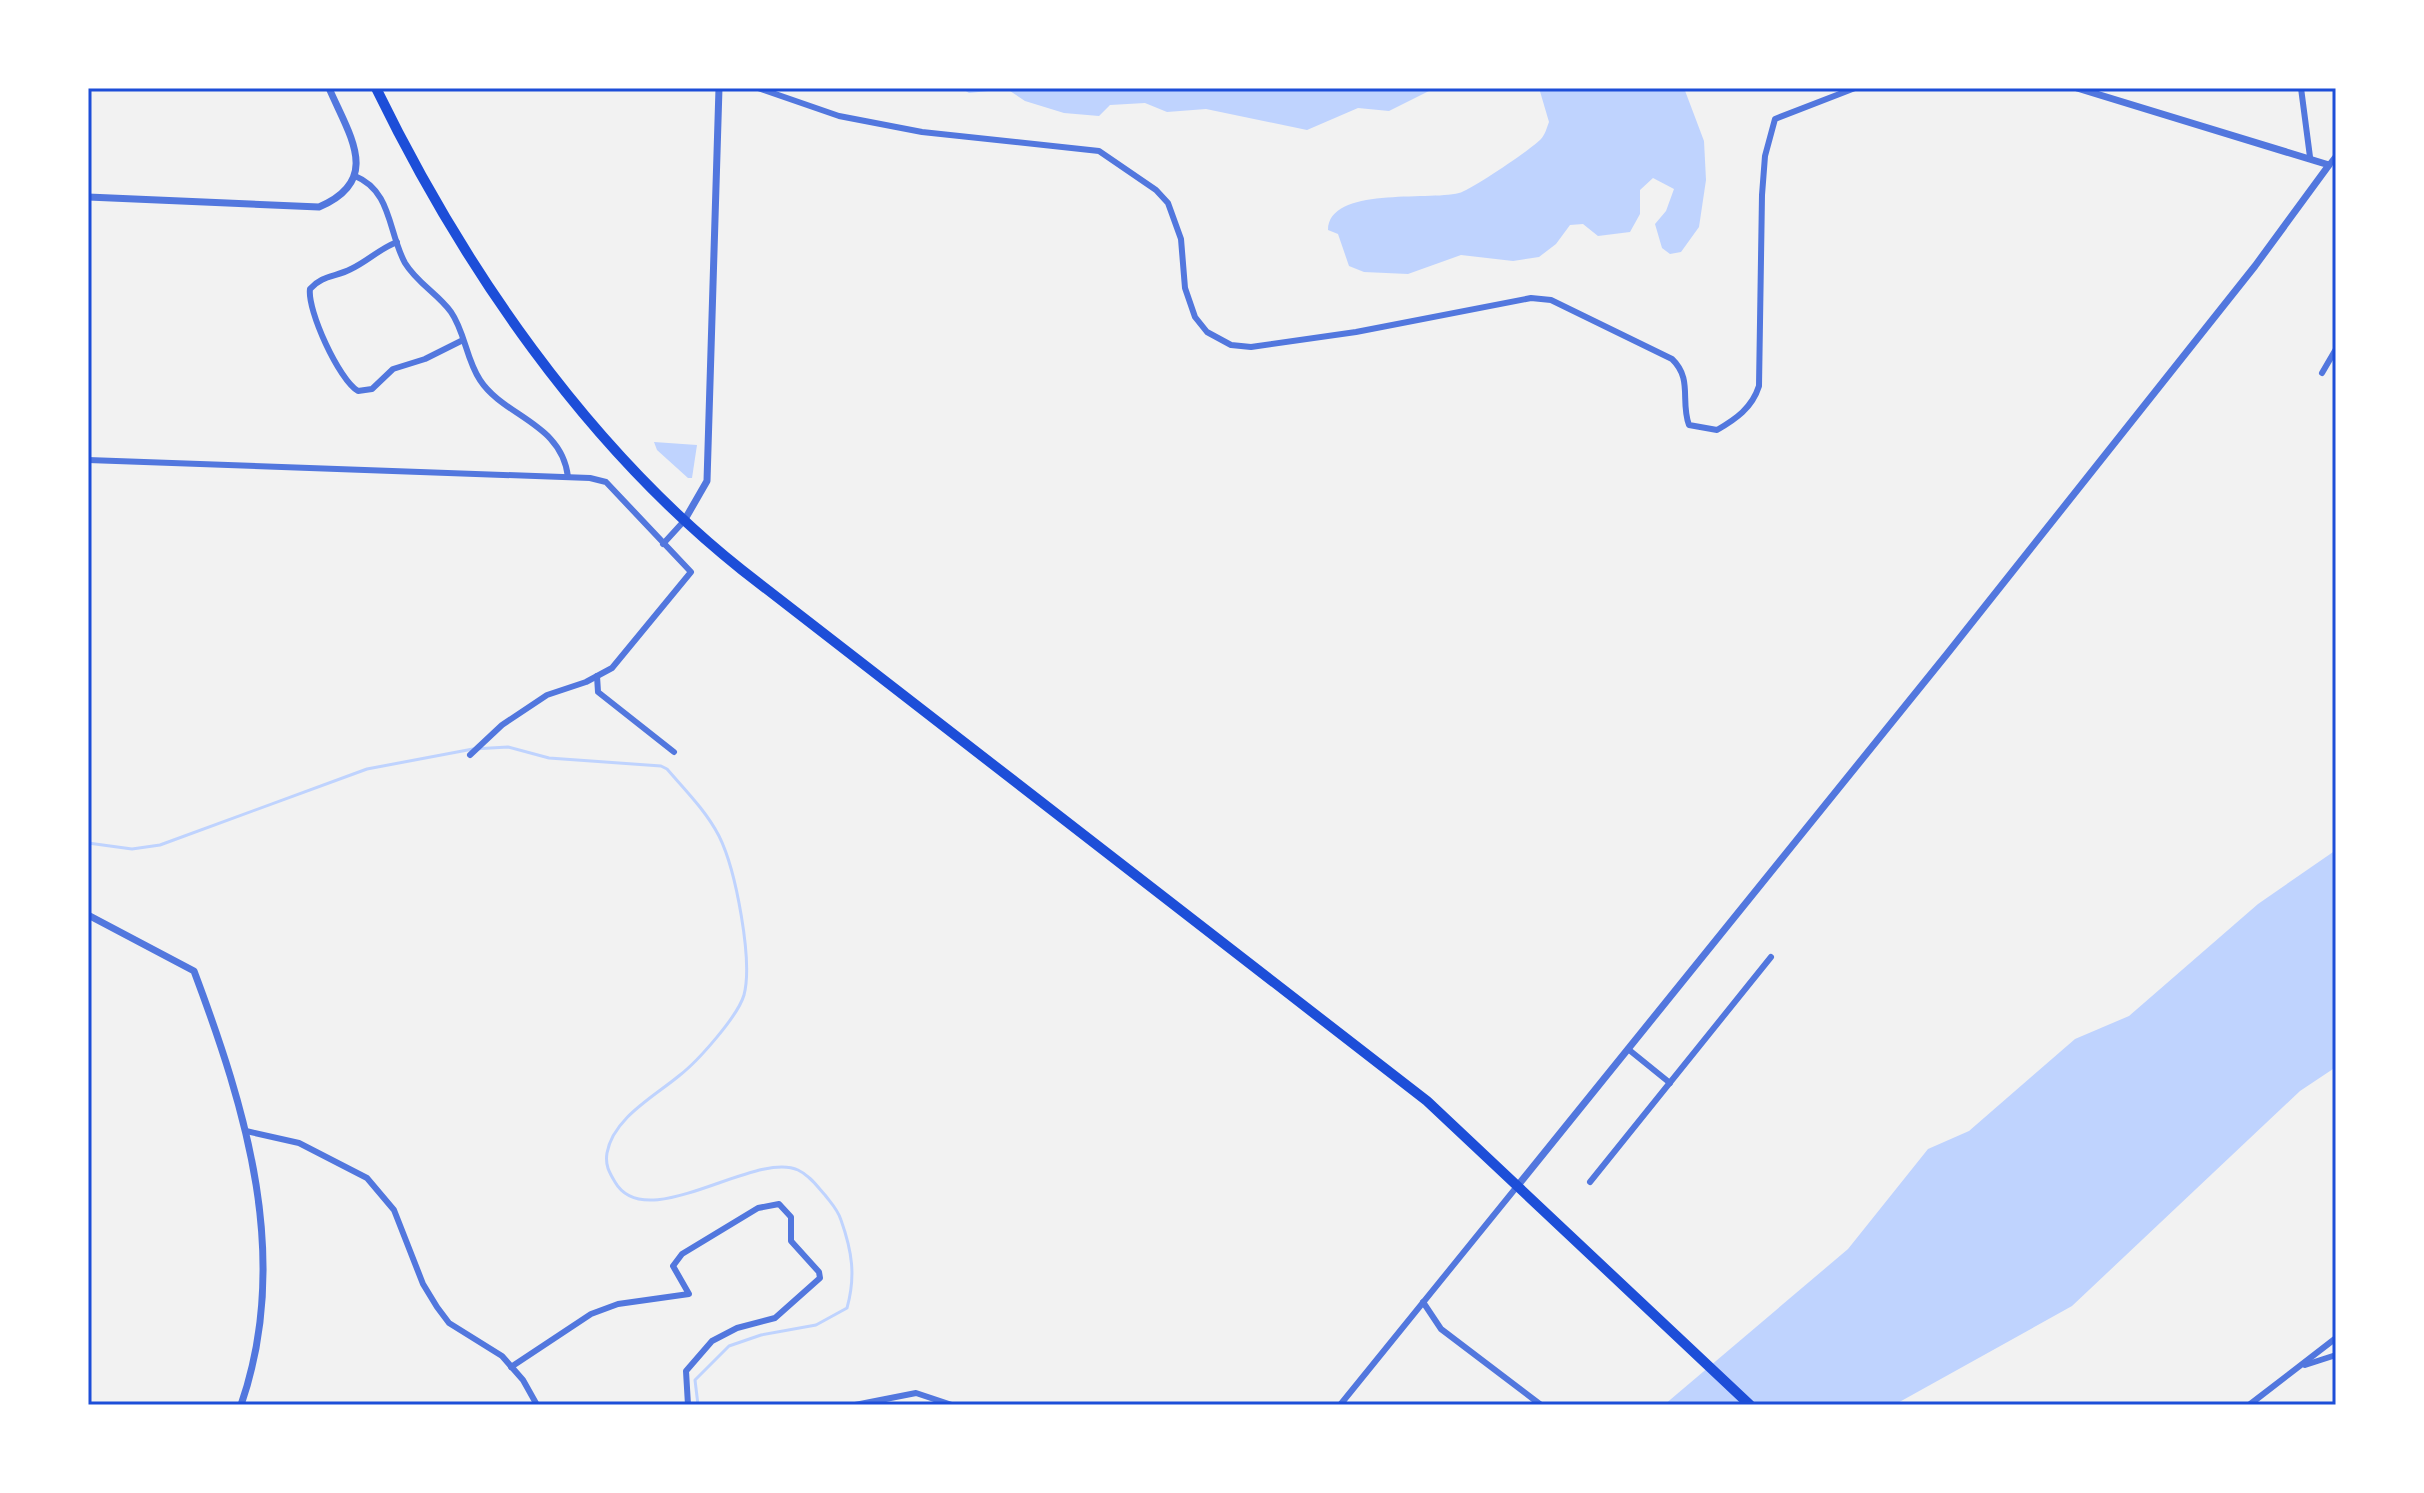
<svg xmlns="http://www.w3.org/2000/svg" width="2424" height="1493" viewBox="0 0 2424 1493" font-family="'DejaVu Sans',sans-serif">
	<rect width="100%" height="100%" fill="#f2f2f2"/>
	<g fill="#bfd3fe">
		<path d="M961,88H1461H1435L1389,111L1358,108L1307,130L1206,109L1167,112L1145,103L1110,105L1099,116L1064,113L1025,101L1007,89L969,93Z"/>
		<path d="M1539,88H1684L1704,141L1706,180L1699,227L1681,252L1670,254L1662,248L1655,224L1666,211L1674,189L1653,178L1640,190V214L1630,232L1598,236L1583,224L1570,225L1556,244L1539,257L1513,261L1461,255L1408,274L1364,272L1349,266L1338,234L1328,230C1329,186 1427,201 1459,193C1471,190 1533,148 1541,139C1545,135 1547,127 1549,122Z"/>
		<path d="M654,442L697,445L692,478H688L657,450Z"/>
		<path d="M2336,850V1067L2300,1091L2072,1306L1894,1405H1664L1848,1249L1928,1149L1969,1131L2075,1039L2129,1016L2258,904Z"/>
	</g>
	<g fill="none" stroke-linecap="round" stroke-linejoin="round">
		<path stroke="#bfd3fe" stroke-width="3" d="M88,843L132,849L160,845L367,769L473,749L508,747L549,758L661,766L667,769C686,791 706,811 719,836C736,870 753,961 744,995C738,1016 698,1061 680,1075C655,1096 613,1118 607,1153C605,1165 609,1172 615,1182C646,1236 755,1150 798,1170C809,1175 817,1186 825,1195C831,1203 838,1210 841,1220C852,1251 856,1276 847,1308L816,1325L761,1335L729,1346L695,1380L698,1405"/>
		<g stroke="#5277de" stroke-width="6">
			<path d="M758,88L839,116L922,132L1099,151L1156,190L1168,203L1181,239L1185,288L1195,317L1207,332L1231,345L1251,347L1356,332L1531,298L1551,300L1672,359C1693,379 1680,401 1689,425L1717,430C1736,419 1752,408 1759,386L1762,195L1765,156L1775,119L1855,88"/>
			<path d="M2301,88L2310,157"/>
			<path d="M2329,165L2336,156"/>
			<path d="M355,176C392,191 388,232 405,263C417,283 438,294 451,312C465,332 466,359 480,380C504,417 562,423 568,477"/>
			<path d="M397,242C379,249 368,261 351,269C336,277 322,275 310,289C307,310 339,380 358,391L372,389L393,369L425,359L463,340"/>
			<path d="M2322,373L2336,349"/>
			<path d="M88,460L590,478L606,482L691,572L612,668L586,682L547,695L502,725L470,755"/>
			<path d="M663,544L684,521"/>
			<path d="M597,676L598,692L674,752"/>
			<path d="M1628,1049L1670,1083"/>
			<path d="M246,1131L299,1143L367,1178L394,1210L423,1284L437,1307L449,1323L502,1356L523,1380L537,1405"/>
			<path d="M1590,1182L1771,957"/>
			<path d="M1423,1302L1441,1329L1541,1405"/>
			<path d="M2305,1365L2336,1355"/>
			<path d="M511,1367L591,1314L618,1304L689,1294L673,1266L682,1254L758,1208L779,1204L791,1217V1241L819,1272L820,1278L775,1318L737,1328L712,1341L686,1371L688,1405"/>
			<path d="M855,1405L916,1393L952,1405"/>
			<path d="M1340,1405L1519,1184"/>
			<path d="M2249,1405L2336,1338"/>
		</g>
		<g stroke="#5277de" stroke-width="7">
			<path d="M88,197L319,207C383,180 349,135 329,88"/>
			<path d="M684,521L707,481L719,88"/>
			<path d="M88,915L194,971C246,1110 292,1258 241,1405"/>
			<path d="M1519,1184L1947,654L2255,266L2329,165L2077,88"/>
		</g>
		<path stroke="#1d4ed8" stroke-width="10" d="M376,88C463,267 585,445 742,570L1427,1101L1750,1405"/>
	</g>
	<rect width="2424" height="1493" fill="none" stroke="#ffffff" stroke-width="180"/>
	<rect x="90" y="90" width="2244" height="1313" fill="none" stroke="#1d4ed8" stroke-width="3"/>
</svg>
